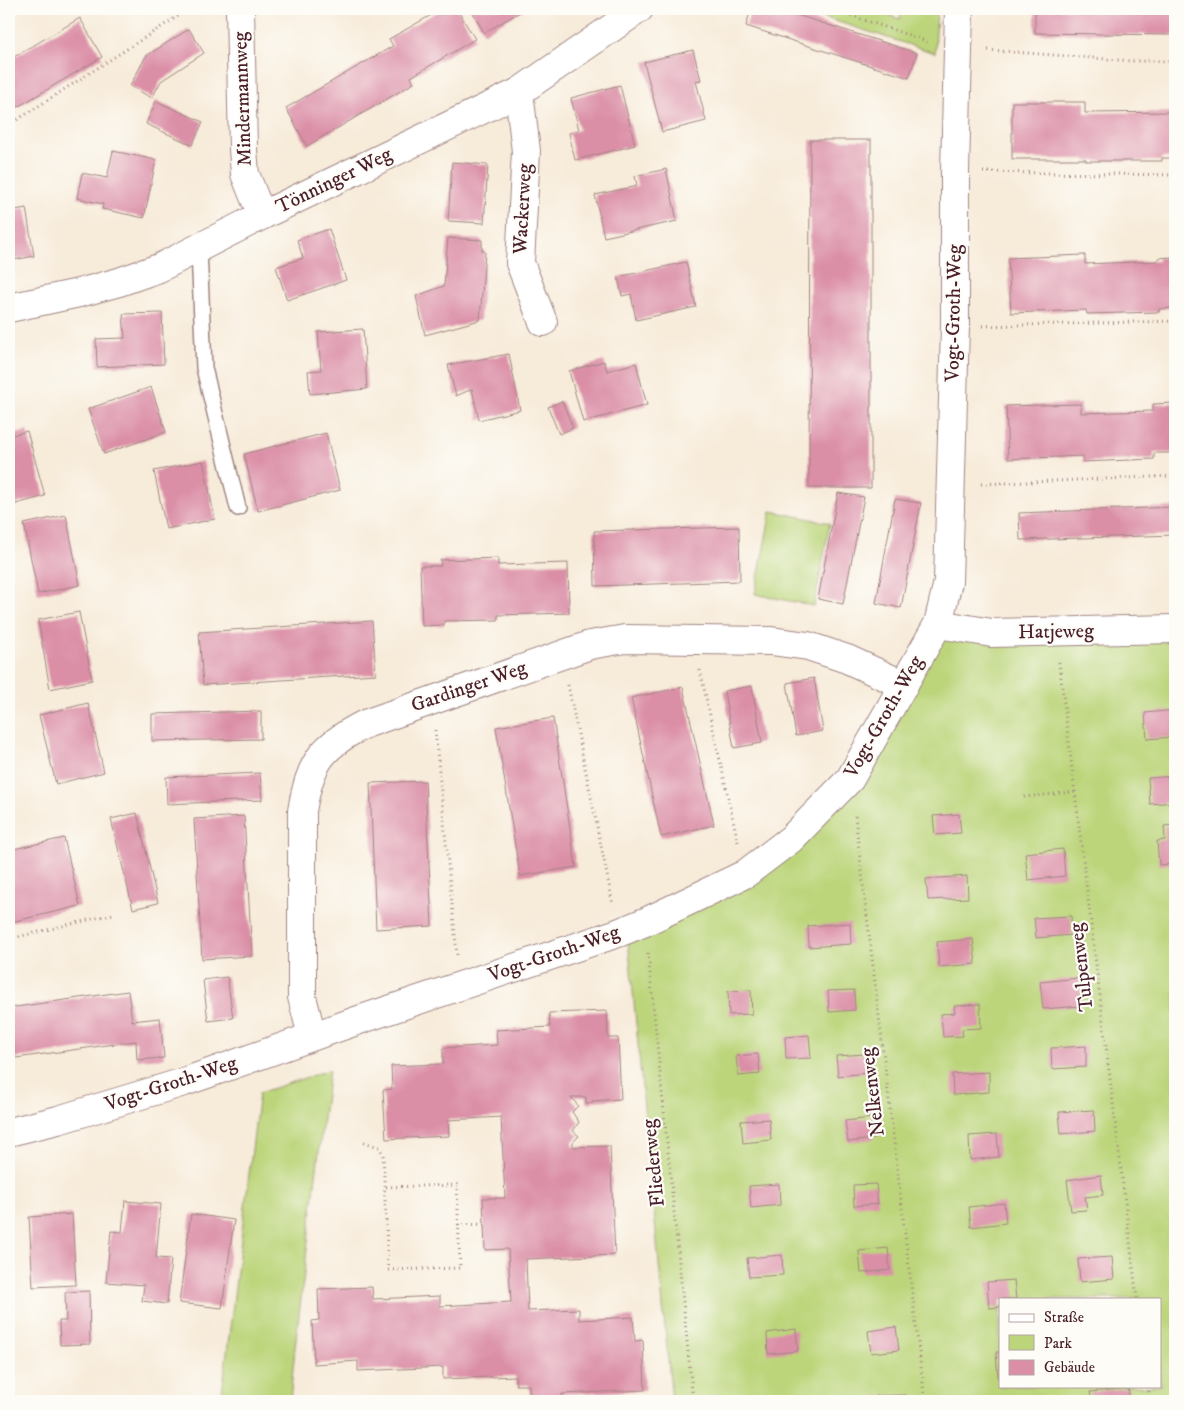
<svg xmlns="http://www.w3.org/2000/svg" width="1184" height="1410" viewBox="0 0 1184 1410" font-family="'IM FELL DW Pica',serif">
	<rect width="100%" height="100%" fill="#fdfcf7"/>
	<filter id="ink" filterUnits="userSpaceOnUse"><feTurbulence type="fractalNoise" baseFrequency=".02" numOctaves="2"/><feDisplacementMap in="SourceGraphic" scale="10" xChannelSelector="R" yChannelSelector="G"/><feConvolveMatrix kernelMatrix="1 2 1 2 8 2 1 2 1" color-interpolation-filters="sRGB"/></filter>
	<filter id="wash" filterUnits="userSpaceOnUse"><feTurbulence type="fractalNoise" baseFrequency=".0096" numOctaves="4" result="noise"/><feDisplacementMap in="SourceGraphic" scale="20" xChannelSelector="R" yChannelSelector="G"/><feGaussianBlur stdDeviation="1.12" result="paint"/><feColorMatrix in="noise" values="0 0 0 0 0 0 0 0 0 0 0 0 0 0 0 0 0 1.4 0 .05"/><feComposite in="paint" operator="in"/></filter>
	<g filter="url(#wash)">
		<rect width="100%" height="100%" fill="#f7ebd9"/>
		<g fill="#bcd57a" stroke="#837a52" fill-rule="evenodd">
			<path d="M798,9H869L900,19L901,9H937L935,53Z"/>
			<path d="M771,511L830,523L814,606L755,594Z"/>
			<path d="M938,624L1175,629V1401H672L627,929L747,872L827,804ZM1000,1299H1160V1386H1000Z"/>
			<path d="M329,1070L295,1347L290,1401H221L259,1093Z"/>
		</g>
		<g id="blocks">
			<g fill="#db8fa7">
				<path d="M442,9H457L475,39L411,77L414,83L307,146L286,108L393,46L389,39Z"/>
				<path d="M471,9H525L484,33Z"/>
				<path d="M751,9H778L917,53L909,78L746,26Z"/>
				<path d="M1035,9H1175V35L1035,33Z"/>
				<path d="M80,18L102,57L9,112V60Z"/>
				<path d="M189,29L204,53L161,81L152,98L130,86L146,56Z"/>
				<path d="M693,50L701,80L696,81L706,121L662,132L644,62Z"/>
				<path d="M620,85L635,145L575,160L569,133L579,130L571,98Z"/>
				<path d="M156,101L203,122L192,145L146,124Z"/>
				<path d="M1012,102H1085V113L1175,112V158H1162V161H1086V159H1012Z"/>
				<path d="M810,140H871V488H809Z"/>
				<path d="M113,151L156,160L144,218L102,209L103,204L77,198L82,173L107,178Z"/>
				<path d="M452,162L488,165L484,223L448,221Z"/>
				<path d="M666,169L677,221L604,237L595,195L637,186L635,176Z"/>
				<path d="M26,208L34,256L9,261V211Z"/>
				<path d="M329,229L346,280L287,300L276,267L303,258L297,240Z"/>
				<path d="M448,238L482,240V250L485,252L480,320L425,335L416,296L444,286Z"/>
				<path d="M1085,255V264L1158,261V258L1175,257V308L1159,309V312L1087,314L1086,310L1011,313L1008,258Z"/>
				<path d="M686,262L696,307L636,320L631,294L622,296L618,277Z"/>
				<path d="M162,313L164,364L97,367L96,339L125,338L123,314Z"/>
				<path d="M363,329L367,389L310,394L308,371L321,370L318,332Z"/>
				<path d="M509,354L520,410L479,420L472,389L456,396L448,365Z"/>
				<path d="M604,361L607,371L636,363L647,405L583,422L569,371Z"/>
				<path d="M151,387L166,432L104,454L88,409Z"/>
				<path d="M562,401L573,428L559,434L548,407Z"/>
				<path d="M1175,403V453H1154V459L1083,462V456L1008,459L1006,406L1081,404V413L1153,411V404Z"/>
				<path d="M27,431L45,496L9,506V436Z"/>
				<path d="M326,433L340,490L258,511L244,454Z"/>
				<path d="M203,461L215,519L166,529L154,471Z"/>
				<path d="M838,493L864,497L843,604L818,599Z"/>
				<path d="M895,499L921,503L901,608L876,603Z"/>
				<path d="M1175,507V535L1020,540L1019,513Z"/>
				<path d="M66,515L80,585L38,594L24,524Z"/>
				<path d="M739,527L740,581L595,586L594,531Z"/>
				<path d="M498,558V565L568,563L569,613L498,615V620L444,621V625L422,626L420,566H441L440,560Z"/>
				<path d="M79,612L92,680L50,689L38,620Z"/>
				<path d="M372,621L376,674L203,685L199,632Z"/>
				<path d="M814,678L823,731L796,736L787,683Z"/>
				<path d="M752,686L762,743L734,748L724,691Z"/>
				<path d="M683,687L714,825L661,837L631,698Z"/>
				<path d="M88,703L104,772L56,784L39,715Z"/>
				<path d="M1175,710V737L1147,739L1145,713Z"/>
				<path d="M261,711V739L152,741V714Z"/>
				<path d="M553,718L576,867L520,876L496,727Z"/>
				<path d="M260,773L262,800L167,804L166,777Z"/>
				<path d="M1175,776V802L1150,804L1148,778Z"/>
				<path d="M425,781L432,926L376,929L370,783Z"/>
				<path d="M137,813L158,903L133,909L111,819Z"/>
				<path d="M959,814L961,833L935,835L933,816Z"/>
				<path d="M244,816L252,956L202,959L194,819Z"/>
				<path d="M1175,825V864L1159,865L1157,841L1165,840L1164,826Z"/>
				<path d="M64,838L80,906L11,922L9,913V850Z"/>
				<path d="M1063,849L1065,876L1028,880L1025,853Z"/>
				<path d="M967,876L968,898L928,900L926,879Z"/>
				<path d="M1071,916L1072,935L1036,938L1034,918Z"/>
				<path d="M850,923L851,944L809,947L808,926Z"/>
				<path d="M973,939L976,964L939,967L937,942Z"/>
				<path d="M227,977L233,1018L208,1021L203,980Z"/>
				<path d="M1079,978L1081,1006L1043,1009L1040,982Z"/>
				<path d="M751,990L752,1014L729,1015L728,991Z"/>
				<path d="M854,990L855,1010L829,1012L828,991Z"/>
				<path d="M128,991L132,1021L160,1018L164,1058L137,1060L136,1041L9,1059V1008Z"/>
				<path d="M980,1004L981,1028L962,1029L963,1036L943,1037L941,1014L955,1013L954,1006Z"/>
				<path d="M607,1011L608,1038H618L621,1099L592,1101V1103H586V1097H571L578,1106L572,1112L579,1122L573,1131L579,1136L573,1142V1147L610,1146L615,1255L526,1259L528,1311L579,1309V1320L633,1317L635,1341L643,1340L645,1390L562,1394V1399L530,1400L529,1385H516L515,1376L443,1379V1367L358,1371V1361L314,1364L312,1321L319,1320L318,1289L372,1287L373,1299L440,1296V1306L511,1302L508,1249L485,1250L483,1198H505L501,1117L448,1120L449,1136L386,1139L383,1090L392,1089L391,1066L443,1064V1048L497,1045L496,1030L550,1027L549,1013Z"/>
				<path d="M809,1035L811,1058L786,1059L785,1037Z"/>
				<path d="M1086,1046V1067L1052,1069L1051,1048Z"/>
				<path d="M758,1054L760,1074L738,1076L736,1056Z"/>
				<path d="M865,1054L867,1073L838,1076L836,1056Z"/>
				<path d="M989,1072V1092L953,1095L952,1074Z"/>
				<path d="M1094,1110L1095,1131L1061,1134L1059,1112Z"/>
				<path d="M872,1118L874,1139L848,1142L845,1121Z"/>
				<path d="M769,1119L771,1140L743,1143L741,1121Z"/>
				<path d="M997,1134L999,1157L970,1160L969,1136Z"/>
				<path d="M1101,1175L1103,1195L1085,1197L1087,1210L1071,1211L1067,1180Z"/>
				<path d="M779,1184L780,1205L751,1208L749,1186Z"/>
				<path d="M876,1184L878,1204L854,1206L853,1185Z"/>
				<path d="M125,1201L161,1204L156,1258L171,1259L167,1304L142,1301L144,1285L106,1282L111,1231L122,1232Z"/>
				<path d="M1004,1203L1006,1223L971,1227L969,1207Z"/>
				<path d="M72,1214L76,1285L33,1287L29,1217Z"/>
				<path d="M191,1214L234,1220L222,1308L179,1303Z"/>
				<path d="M888,1248L890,1270L861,1273L859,1251Z"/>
				<path d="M782,1255L783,1275L749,1277L747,1258Z"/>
				<path d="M1112,1257L1114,1279L1080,1282L1078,1259Z"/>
				<path d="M1014,1280L1016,1299H1000V1307L989,1308L987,1282Z"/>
				<path d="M89,1291L90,1344L60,1345L59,1321H66L65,1292Z"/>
				<path d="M896,1327L899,1350L871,1353L868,1331Z"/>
				<path d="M796,1329L798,1351L768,1354L767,1333Z"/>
				<path d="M996,1352H1000V1379H998Z"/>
				<path d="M1128,1388L1130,1401H1092L1090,1392Z"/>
				<path d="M906,1395V1401H876V1396Z"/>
				<path d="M803,1396L804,1401H773V1400Z"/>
			</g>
		</g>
	</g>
	<g filter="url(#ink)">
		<use href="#blocks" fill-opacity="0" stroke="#a08582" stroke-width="1"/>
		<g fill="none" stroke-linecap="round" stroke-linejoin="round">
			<g stroke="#a08582" stroke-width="18">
				<path id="service" d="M199,249L204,368L238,508"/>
			</g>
			<g stroke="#a08582" stroke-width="30">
				<g id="minor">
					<path d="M240,9L243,149L245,174L255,199L263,215"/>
					<path d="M519,92L526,151L520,263L543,322"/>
					<path d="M9,308L79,293L119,282L159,268L263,215L519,92L639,9"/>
					<path d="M938,624L992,633L1175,629"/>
					<path d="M312,1036L302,997V811C310,763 321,746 365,724L590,645L625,639L771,641L808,646L847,659L904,685"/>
					<path d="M9,1132L58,1120L184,1082L359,1020L618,933L645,922L745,874L791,839L850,779L938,624L948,582L955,326V172L959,9"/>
				</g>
			</g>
			<g stroke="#a08582" stroke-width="3" stroke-dasharray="1 4" stroke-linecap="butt">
				<path d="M832,9L929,42"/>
				<path d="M988,50L1132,61H1175"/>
				<path d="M9,125L189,9"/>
				<path d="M983,172L1175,175"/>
				<path d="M983,326L1175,321"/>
				<path d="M981,484L1175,476"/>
				<path d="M1059,662L1137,1299"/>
				<path d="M700,670L738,842"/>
				<path d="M568,685L613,904"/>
				<path d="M435,730L457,955"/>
				<path d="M1024,797L1075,792"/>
				<path d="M855,816L925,1401"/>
				<path d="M9,939L113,914"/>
				<path d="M648,953L693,1401"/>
				<path d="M364,1142L379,1147L383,1154L388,1270L460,1268L457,1185L385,1187"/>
				<path d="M458,1225L484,1224"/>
				<path d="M1148,1386L1150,1401"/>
			</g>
			<use href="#service" stroke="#fff" stroke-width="15"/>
			<use href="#minor" stroke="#fff" stroke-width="28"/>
		</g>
	</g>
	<g text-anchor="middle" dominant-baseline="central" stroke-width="4.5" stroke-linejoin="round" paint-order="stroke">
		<g font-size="20" fill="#4a1f2b" stroke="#fdfcf7">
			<text transform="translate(243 99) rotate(-92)">Mindermannweg</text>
			<text transform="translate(334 181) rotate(-26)">Tönninger Weg</text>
			<text transform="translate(523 209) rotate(-87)">Wackerweg</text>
			<text transform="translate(954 313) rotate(-89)">Vogt-Groth-Weg</text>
			<text transform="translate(1056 632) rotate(-1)">Hatjeweg</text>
			<text transform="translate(469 687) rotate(-19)">Gardinger Weg</text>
			<text transform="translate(884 717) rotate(-60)">Vogt-Groth-Weg</text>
			<text transform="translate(554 954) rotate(-19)">Vogt-Groth-Weg</text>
			<text transform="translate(1082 967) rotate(-97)">Tulpenweg</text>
			<text transform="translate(171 1084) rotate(-18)">Vogt-Groth-Weg</text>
			<text transform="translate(873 1092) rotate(-97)">Nelkenweg</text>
			<text transform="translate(654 1163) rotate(-96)">Fliederweg</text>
		</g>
	</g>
	<rect width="1184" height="1410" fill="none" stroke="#fdfcf7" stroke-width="30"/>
	<rect x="999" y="1298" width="162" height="90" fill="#fdfcf7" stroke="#b5a4a5"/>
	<rect x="1009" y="1314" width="25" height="8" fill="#ffffff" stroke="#b5a4a5"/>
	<text x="1044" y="1322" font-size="15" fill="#4a1f2b">Straße</text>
	<rect x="1009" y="1335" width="25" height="15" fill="#bcd57a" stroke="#b5a4a5"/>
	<text x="1044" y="1348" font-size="15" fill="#4a1f2b">Park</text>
	<rect x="1009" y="1360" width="25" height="15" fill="#db8fa7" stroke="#b5a4a5"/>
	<text x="1044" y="1372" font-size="15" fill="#4a1f2b">Gebäude</text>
</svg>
